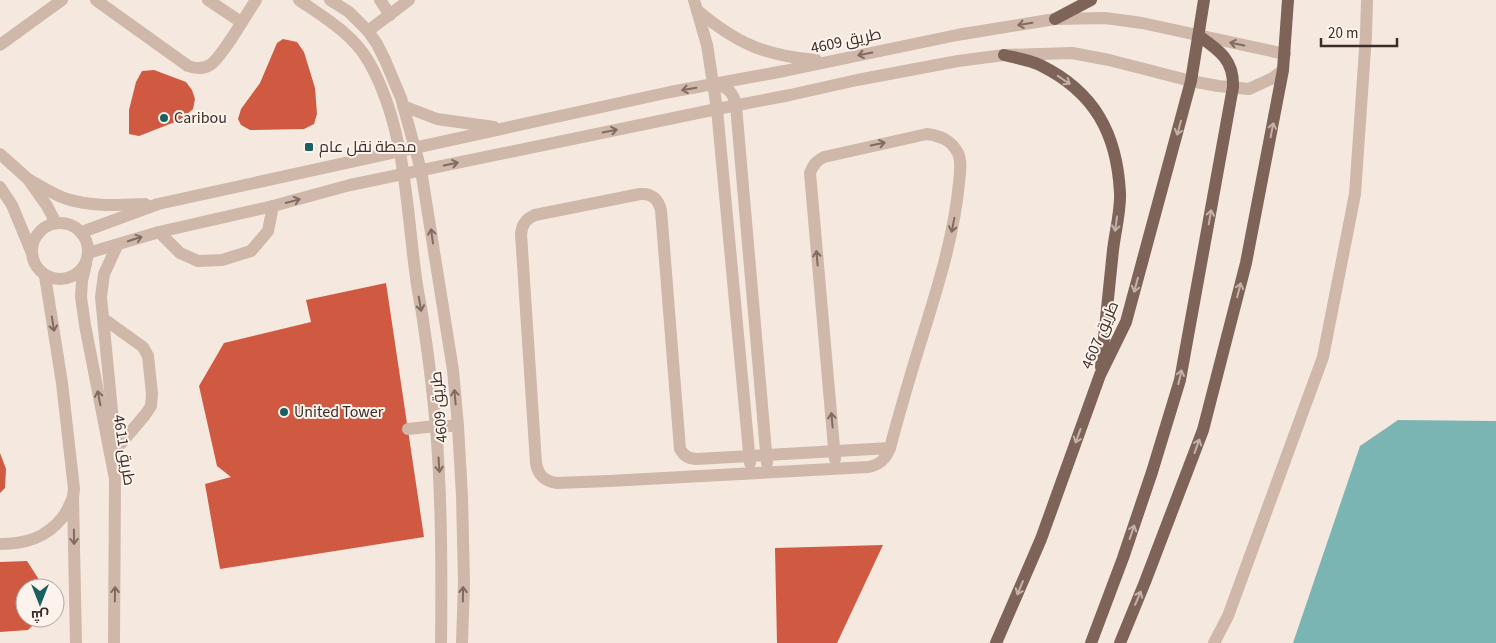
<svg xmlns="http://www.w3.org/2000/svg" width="1496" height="643" viewBox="0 0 1496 643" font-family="'Source Sans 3',Cairo,sans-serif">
	<rect width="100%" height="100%" fill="#f5e9df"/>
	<path fill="#7bb5b3" d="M1398,420L1496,421V643H1293L1360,446Z"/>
	<g fill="#d05942">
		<path d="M283,39L297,42L304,52L315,88L317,114L314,124L304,129L250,130L241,125L238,119L241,109L260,83L277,43Z"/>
		<path d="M154,70L186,82L192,90L195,99L193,109L180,120L139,136L129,134V110L136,82L142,71Z"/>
		<path d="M386,283L424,537L220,569L205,484L231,477L217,466L199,386L224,343L311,322L306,300Z"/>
		<path d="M0,453L6,469L5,488L0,493Z"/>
		<path d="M883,545L837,643H777L775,548Z"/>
		<path d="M27,561L38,578L40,588H25V618H40L28,630L0,632V562Z"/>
	</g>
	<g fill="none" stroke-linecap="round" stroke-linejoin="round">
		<g stroke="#cfb7a9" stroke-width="12">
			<path d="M96,0L188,66C196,69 203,69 210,65C221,59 247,13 256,0"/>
			<path d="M208,0L241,22"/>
			<path d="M380,0L390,15"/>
			<path d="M694,0L707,45L717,109L750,463"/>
			<path d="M368,31L409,0"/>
			<path d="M714,84C727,86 734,93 736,106L767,463"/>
			<path d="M640,194C652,193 658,199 661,210L680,449C684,456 688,458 696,459L890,448C886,459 880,465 868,467L609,481L557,483C545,481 538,476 536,463L521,234C522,224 526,219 535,215Z"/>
			<path d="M159,232L180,253L198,261L222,260L251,251L268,231L273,206"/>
			<path d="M104,319L143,347L148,356L152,394L151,406L145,415L117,448"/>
			<path d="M835,459L810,173C813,165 816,161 824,157L927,134C941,136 951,140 958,153C962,162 960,173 959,183C953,246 931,307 913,367C905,394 897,421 890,448"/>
			<path d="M1214,643L1228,616L1323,357L1355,194L1366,35L1367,0"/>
		</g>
		<g stroke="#cfb7a9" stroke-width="12">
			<path d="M299,0C325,18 353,34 369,62C406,128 406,206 416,278C418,294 422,310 424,327C429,360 433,394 436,428C442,500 442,571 441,643"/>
			<path d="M330,0L349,12L368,31L377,44L385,60L401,98L421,170L453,370L458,426L462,496L464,583L462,643"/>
			<path d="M0,45L62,0"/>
			<path d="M0,154L28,179L47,206L56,223"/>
			<path d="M0,187L12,205L31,251"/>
			<path d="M408,429L436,426H458"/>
			<path d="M0,544C25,544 46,538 62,518C67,512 70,504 73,497"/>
		</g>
		<g stroke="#cfb7a9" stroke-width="12">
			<path d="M697,10C736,43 765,56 816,60"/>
			<path d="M403,106L437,119L494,127"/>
			<path d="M28,179C41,186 54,195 67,199C93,207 118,205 145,204"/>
			<circle cx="60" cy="251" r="28"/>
			<path d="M82,232L158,204L670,92L784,71L957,35L1055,19L1105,18L1142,23L1285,54"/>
			<path d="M88,253L159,232L273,206L350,185L717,109L790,95L857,80L958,61L1004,55L1072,53L1109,60L1191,81L1218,86L1249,89L1273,78L1283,70"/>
			<path d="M86,264L82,281L81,297L85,325L115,479L114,643"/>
			<path d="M45,276L62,383L74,489L73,497L76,643"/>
			<path d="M116,452L101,297L104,274L117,246"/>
		</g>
		<g stroke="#7e6359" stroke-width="12">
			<path d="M1055,19L1091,0"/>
			<path d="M1004,55C1016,58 1029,60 1040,65C1095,92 1117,134 1120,193C1121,209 1115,233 1113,250C1109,289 1105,328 1101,367"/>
			<path d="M996,643L1041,539L1100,375L1126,322L1191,81L1204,0"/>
			<path d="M1091,643L1123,558L1152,472L1180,380L1233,87C1234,60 1219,50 1199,36"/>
			<path d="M1120,643L1145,582L1203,430L1246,263L1283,70L1288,0"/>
		</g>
	</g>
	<defs><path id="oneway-shaft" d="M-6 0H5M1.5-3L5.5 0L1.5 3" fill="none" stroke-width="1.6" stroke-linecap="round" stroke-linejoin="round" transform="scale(1.25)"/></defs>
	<g stroke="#7e6c63">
		<use href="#oneway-shaft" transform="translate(1025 24) rotate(170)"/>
		<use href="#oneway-shaft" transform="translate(1237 44) rotate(-168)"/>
		<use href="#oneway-shaft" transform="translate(865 54) rotate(168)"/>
		<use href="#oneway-shaft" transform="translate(689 89) rotate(170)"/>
		<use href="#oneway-shaft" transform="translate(610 131) rotate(-12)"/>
		<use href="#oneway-shaft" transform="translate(878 144) rotate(-12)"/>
		<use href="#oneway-shaft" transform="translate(451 164) rotate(-12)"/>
		<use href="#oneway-shaft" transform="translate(293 201) rotate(-15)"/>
		<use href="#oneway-shaft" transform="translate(953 225) rotate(101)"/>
		<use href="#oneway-shaft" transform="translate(432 236) rotate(-98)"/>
		<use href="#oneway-shaft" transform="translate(135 239) rotate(-18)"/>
		<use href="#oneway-shaft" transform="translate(817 258) rotate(-95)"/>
		<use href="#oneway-shaft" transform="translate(420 304) rotate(80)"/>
		<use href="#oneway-shaft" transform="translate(53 324) rotate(81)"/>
		<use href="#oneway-shaft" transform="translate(455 397) rotate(-95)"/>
		<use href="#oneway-shaft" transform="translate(99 398) rotate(-101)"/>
		<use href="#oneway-shaft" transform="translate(832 420) rotate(-95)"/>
		<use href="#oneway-shaft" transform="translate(439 465) rotate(86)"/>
		<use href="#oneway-shaft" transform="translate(74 537) rotate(89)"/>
		<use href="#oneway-shaft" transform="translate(115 594) rotate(-89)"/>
		<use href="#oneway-shaft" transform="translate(463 594) rotate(-89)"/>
	</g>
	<g stroke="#c3b2aa">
		<use href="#oneway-shaft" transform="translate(1064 80) rotate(34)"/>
		<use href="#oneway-shaft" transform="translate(1179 128) rotate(105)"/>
		<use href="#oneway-shaft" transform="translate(1272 130) rotate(-79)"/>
		<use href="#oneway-shaft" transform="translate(1210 217) rotate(-80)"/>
		<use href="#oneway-shaft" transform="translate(1116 224) rotate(98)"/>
		<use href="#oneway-shaft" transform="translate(1136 285) rotate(105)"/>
		<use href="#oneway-shaft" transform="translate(1239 290) rotate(-75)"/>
		<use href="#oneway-shaft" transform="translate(1180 377) rotate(-77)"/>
		<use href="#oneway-shaft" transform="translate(1078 436) rotate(110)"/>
		<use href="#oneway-shaft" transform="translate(1197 446) rotate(-70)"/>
		<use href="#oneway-shaft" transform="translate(1132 532) rotate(-71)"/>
		<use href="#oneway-shaft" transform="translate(1020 588) rotate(113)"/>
		<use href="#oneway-shaft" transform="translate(1138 598) rotate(-67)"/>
	</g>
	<g fill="#1b6160" stroke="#fcf3ec" stroke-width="2">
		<circle cx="164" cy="118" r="5"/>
		<rect x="304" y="142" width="10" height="10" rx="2.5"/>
		<circle cx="284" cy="412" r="5"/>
	</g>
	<g text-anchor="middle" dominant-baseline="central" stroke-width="4" stroke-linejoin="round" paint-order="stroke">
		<g font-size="16" fill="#3b2e29" stroke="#fcf3ec">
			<text transform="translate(846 41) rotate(-12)">طريق 4609</text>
			<text transform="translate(1100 335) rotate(-67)">طريق 4607</text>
			<text transform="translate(439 407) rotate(-95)">طريق 4609</text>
			<text transform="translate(124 450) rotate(81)">طريق 4611</text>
		</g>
		<g font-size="16" fill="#3b2e29" stroke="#fcf3ec" text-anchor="start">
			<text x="174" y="118">Caribou</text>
			<text x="319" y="147">محطة نقل عام</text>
			<text x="294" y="412">United Tower</text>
		</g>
	</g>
	<g transform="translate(40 603) rotate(180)"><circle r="24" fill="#fcf3ec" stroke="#afa49e"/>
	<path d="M0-4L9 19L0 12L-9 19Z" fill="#1b6160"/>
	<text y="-8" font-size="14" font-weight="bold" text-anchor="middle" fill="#3b2e29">ش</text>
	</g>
	<path d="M1321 38v8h76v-8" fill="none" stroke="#3b2e29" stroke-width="2.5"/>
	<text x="1328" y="38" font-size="15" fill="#3b2e29" stroke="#fcf3ec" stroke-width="4" paint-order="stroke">20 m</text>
</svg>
